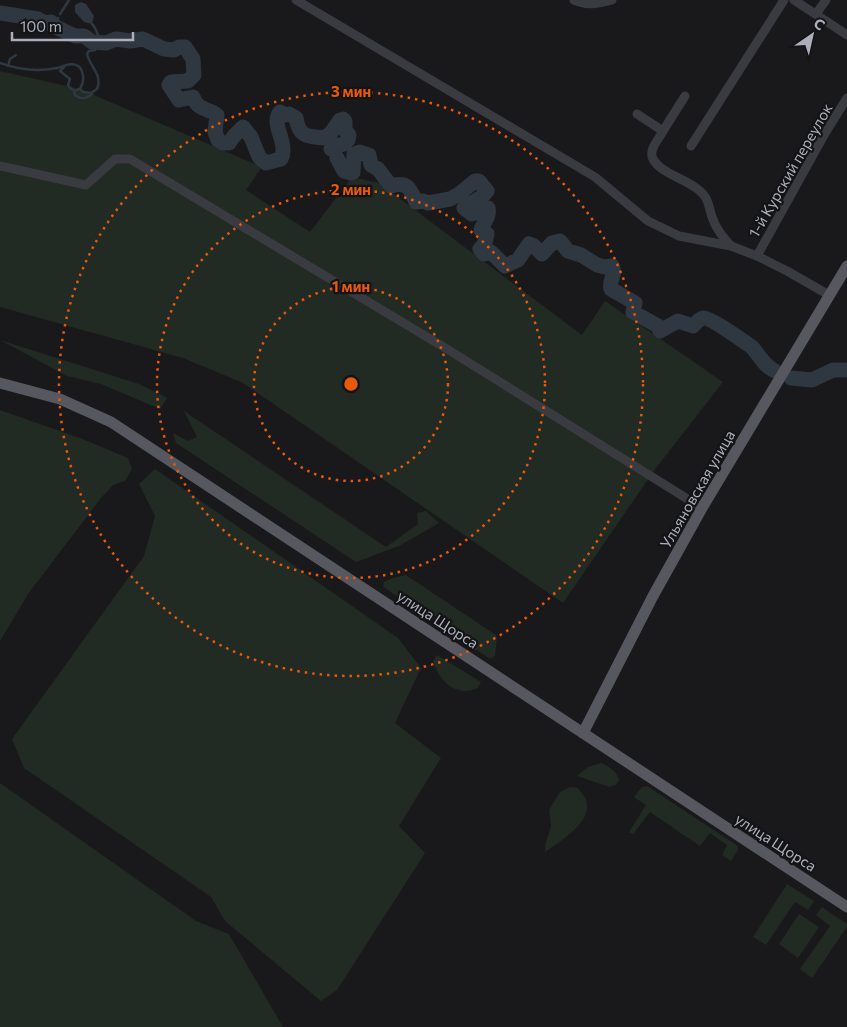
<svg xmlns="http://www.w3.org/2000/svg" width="847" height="1027" viewBox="0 0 847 1027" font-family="Commissioner,sans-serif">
	<rect width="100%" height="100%" fill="#19191b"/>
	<g fill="#212a23">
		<path d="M0,71L80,89L262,167L246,190L310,232L352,177L379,183L582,335L605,301L723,382L653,472L563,603L243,383L183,358L0,307Z"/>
		<path d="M0,340L139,384L167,398L160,409L101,384L67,376Z"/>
		<path d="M0,410L80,438L128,458L132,469L125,481L113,485L101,498L28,594L0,641Z"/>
		<path d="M184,411L386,547L418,524L417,513L426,511L439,523L399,546L356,562L176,443L173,433L188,441L197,437Z"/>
		<path d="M155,469L398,638L421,668L395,723L441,758L399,826L425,853L337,990L321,1001L225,921L211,897L24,768L12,739L144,556L155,516L139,484Z"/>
		<path d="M406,575L496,635L497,637L495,656L490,659L385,588L383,585L384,582L393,578Z"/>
		<path d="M437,655L481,682L478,688C456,698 439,681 433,661Z"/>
		<path d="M601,763C610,767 616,771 619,780L616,785L609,787L577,776L588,767Z"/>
		<path d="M0,783L196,921L229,934L283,1027H0Z"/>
		<path d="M647,786L738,846V850L731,861L722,855L727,845L710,833L700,846L650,812L633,834L629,832L646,805L634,797L642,787Z"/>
		<path d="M570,787L578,788C581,793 587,798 587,805C590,823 558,843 545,852L546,842L551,826L549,810L560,792Z"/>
		<path d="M787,884L814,901L808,910L795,902L766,945L753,937Z"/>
		<path d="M822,907L847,924V927L812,978L800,969L830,926L816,915Z"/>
		<path d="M799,914L819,927L798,958L779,944Z"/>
	</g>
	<path fill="#2f3740" d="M81,2L86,4L94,16L92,24L84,22L75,12V5Z"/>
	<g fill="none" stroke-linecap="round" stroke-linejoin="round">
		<g stroke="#2f3740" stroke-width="2.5">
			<path d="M60,14L69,0"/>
			<path d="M53,24L58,18"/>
			<path d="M0,63C19,70 37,72 57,68C62,67 67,64 72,64C85,65 85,81 80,89L83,92L91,93L97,89C103,75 90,67 87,54L89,51L95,50L102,43C97,37 98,30 92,24"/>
			<path d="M8,66L10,59L16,55"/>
			<path d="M64,67L60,71L70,79L68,85C71,90 74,92 79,89"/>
			<path d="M74,91L75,95C81,100 86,99 92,94"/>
		</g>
		<g stroke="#2f3740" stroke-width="15">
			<path d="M0,13L38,19L45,23L51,22L56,27L64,31L75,36H84L92,42L106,43L116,39L130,41L143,39L164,49L174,50L179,47H185L193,59L194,75L188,81L171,82L169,85L179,100L193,97C199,112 207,107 217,115L215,132L218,140L223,143H229L234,136L243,127L251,137L259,157L266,163L281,159C289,143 270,124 280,112L285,115L289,114L296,118C299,137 307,136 324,138L331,133L340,120L343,119L345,121V130L349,135L348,140L344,144L332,147L331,149"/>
			<path d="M337,158L344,171L351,173L353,172L354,154L360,152L369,155L371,165L378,169L391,186C408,181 410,189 416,202L423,201L428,203L450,199L459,194L475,181H479L487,191C480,201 472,201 464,208L472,214L483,209L488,208C490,218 483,222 481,230L487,234L485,243L480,249L484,254L491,252L505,266L518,260L529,244L534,246L542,254L552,243L560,241L568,251L581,255L597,265L605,267L612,266C617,274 608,281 611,289L635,303L633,312L658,326L660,331L678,321L693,326C696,323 699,319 703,318C710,317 743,341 752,347C759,355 764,366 775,371"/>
			<path d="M791,378L812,380L833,370H847"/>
		</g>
		<g stroke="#3a3b41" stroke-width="9">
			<path d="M296,0L595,177L648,221L679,236L731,246L757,256L787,271L829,295"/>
			<path d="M574,0C588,6 598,4 612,0"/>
			<path d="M794,0L847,35"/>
			<path d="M816,14L826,0"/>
			<path d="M637,114L663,131C659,139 648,150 653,159C662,176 695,180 706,198C709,204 710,211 712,217C716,229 723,237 731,246"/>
			<path d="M663,131L685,96"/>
			<path d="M691,146L784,0"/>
			<path d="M0,166L86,185L115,159H130L447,349L702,508"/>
			<path d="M757,256L824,135L847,98"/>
		</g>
		<g stroke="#56575f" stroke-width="11">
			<path d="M0,383L60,399L111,422L847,907"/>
			<path d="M583,733L653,596L702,508L847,266"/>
		</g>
	</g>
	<g fill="none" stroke="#e8590c" stroke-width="2.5" stroke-dasharray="2.5 5">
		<circle cx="351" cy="384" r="97"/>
		<circle cx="351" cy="384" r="194"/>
		<circle cx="351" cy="384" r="292"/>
	</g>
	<g text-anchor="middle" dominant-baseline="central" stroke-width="4.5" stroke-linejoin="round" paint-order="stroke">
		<g font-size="15" fill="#acafbb" stroke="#141417">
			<text transform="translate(790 170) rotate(-60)">1-й Курский переулок</text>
			<text transform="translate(697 489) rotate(-60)">Ульяновская улица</text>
			<text transform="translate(438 619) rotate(33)">улица Щорса</text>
			<text transform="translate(776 842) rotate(33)">улица Щорса</text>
		</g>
	</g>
	<circle cx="351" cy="384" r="8" fill="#e8590c" stroke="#141417" stroke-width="2.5"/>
	<g font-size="15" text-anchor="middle" font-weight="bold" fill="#e8590c" stroke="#141417" stroke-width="4.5" stroke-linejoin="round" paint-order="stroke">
		<text x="351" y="97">3 мин</text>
		<text x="351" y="195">2 мин</text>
		<text x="351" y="292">1 мин</text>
	</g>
	<g transform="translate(812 35) rotate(34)" stroke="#141417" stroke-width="4" paint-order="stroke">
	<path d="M0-4L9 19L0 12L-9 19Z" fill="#acafbb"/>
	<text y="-8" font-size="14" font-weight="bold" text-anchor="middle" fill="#acafbb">С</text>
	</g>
	<path d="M12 32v8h121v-8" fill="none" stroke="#acafbb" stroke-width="2.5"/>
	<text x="20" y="32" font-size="15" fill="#acafbb" stroke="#141417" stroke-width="4" paint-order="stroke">100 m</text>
</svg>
